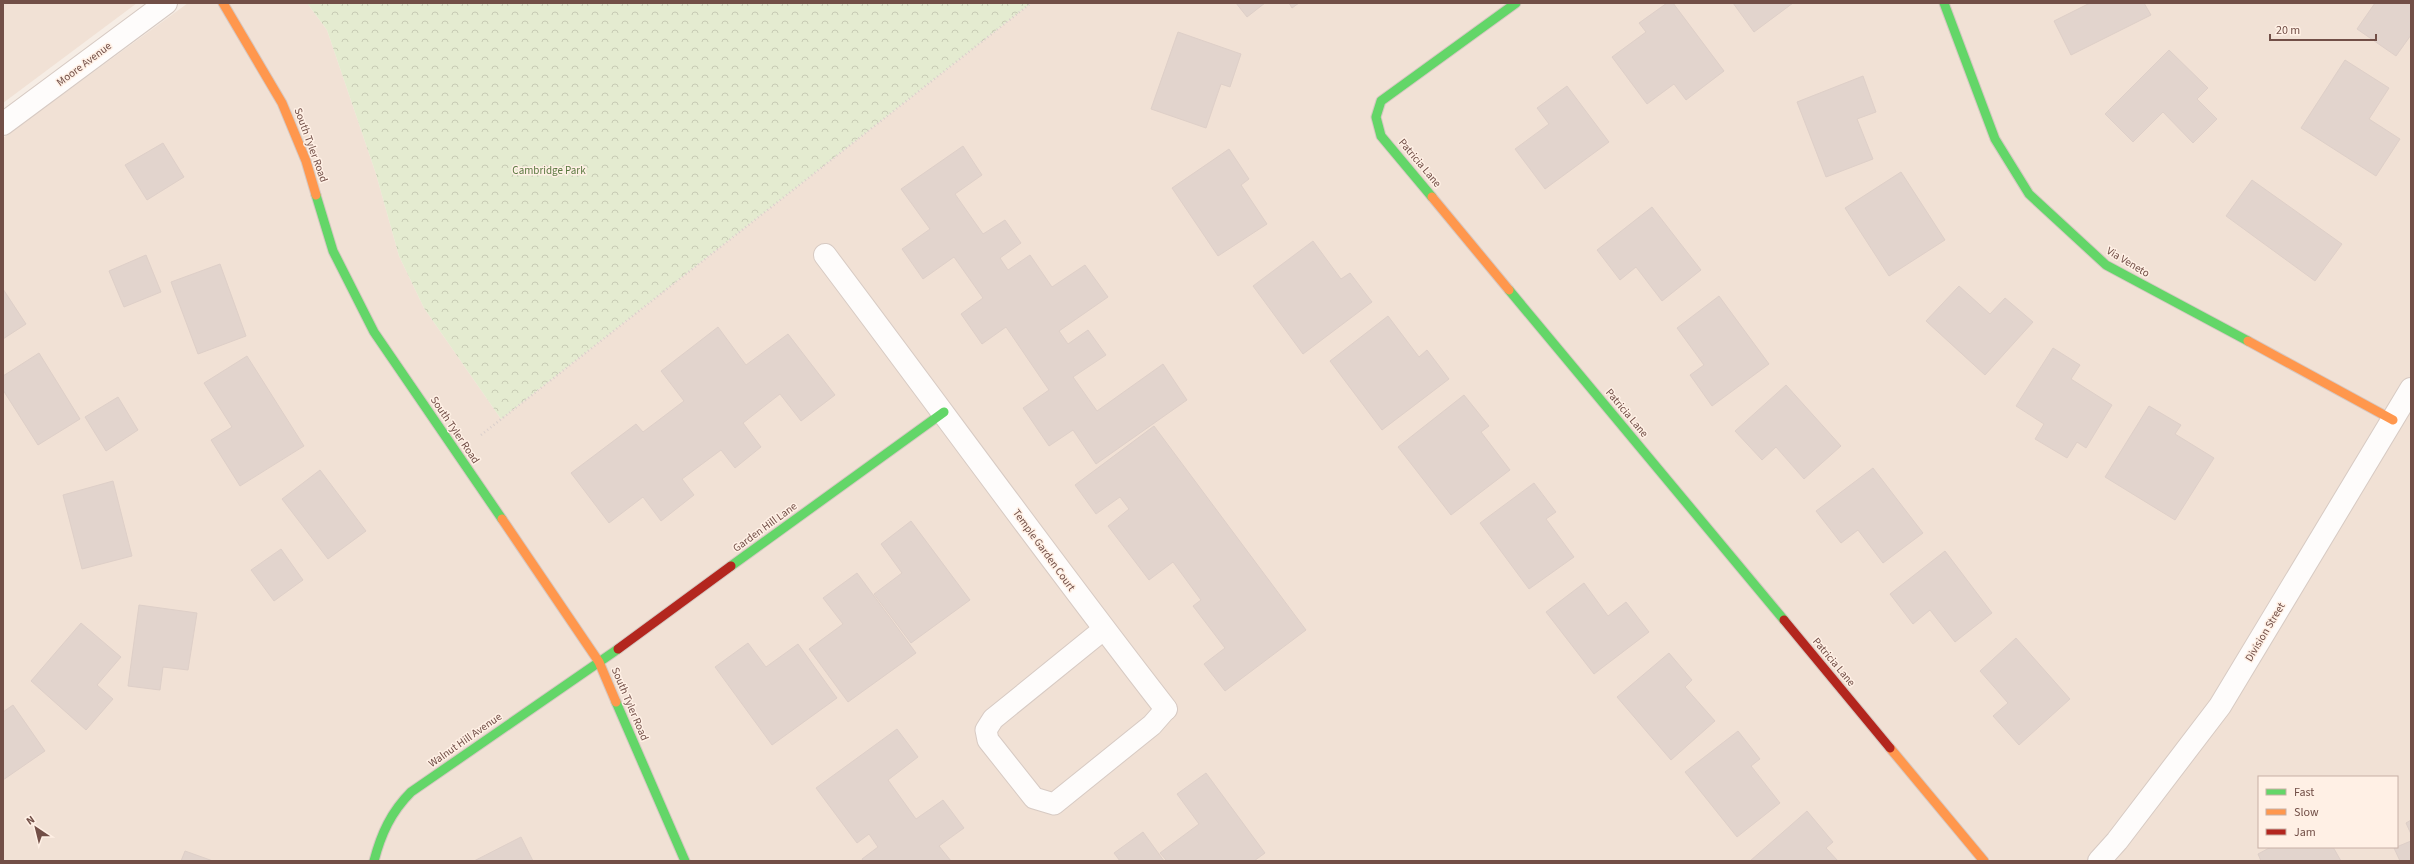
<svg xmlns="http://www.w3.org/2000/svg" width="2414" height="864" viewBox="0 0 2414 864" font-family="'Source Sans 3',sans-serif">
	<defs>
		<pattern id="forest-crowns" width="20" height="18" patternUnits="userSpaceOnUse"><rect width="20" height="18" fill="#e4ebd0"/><path d="M2 6a3 3 0 1 1 6 0M12 15a3 3 0 1 1 6 0" fill="none" stroke="#c7cbb4"/></pattern>
	</defs>
	<rect width="100%" height="100%" fill="#f6ede5"/>
	<g fill="#f1e1d5" fill-rule="evenodd">
		<path d="M3,3H137L3,103Z"/>
		<path d="M188,3H307L327,30L376,174L399,256L424,308L501,419L1031,3H2411V861H3V138ZM2259,777H2397V847H2259Z"/>
	</g>
	<path fill="url(#forest-crowns)" d="M307,3H1031L501,419L424,308L399,256L376,174L327,30Z"/>
	<g fill="#e2d4cd" stroke="#decfc8">
		<path d="M1236,3H1265L1247,17Z"/>
		<path d="M1289,3H1299L1292,8Z"/>
		<path d="M1667,3H1673L1724,71L1686,100L1674,84L1647,104L1612,57L1646,32L1639,23Z"/>
		<path d="M1733,3H1793L1754,32Z"/>
		<path d="M2090,3H2144L2151,15L2071,55L2054,21Z"/>
		<path d="M2375,3H2411V35L2396,56L2357,29Z"/>
		<path d="M1178,32L1241,54L1230,87L1221,84L1206,128L1151,109Z"/>
		<path d="M2169,50L2208,88L2197,99L2217,119L2193,143L2163,112L2133,142L2105,114Z"/>
		<path d="M2345,60L2389,88L2369,119L2400,139L2376,176L2301,128Z"/>
		<path d="M1863,76L1876,112L1857,119L1873,159L1826,177L1797,102Z"/>
		<path d="M1567,86L1609,142L1545,189L1515,149L1549,124L1537,108Z"/>
		<path d="M163,143L184,177L147,200L125,165Z"/>
		<path d="M963,146L982,175L955,194L983,234L1005,220L1021,243L1000,258L1008,270L1030,255L1052,287L1085,265L1108,297L1059,331L1068,344L1088,330L1106,355L1073,377L1097,411L1163,364L1187,400L1096,464L1073,430L1049,446L1023,408L1049,390L1006,327L982,344L961,314L983,298L954,257L923,279L902,249L930,229L901,189Z"/>
		<path d="M1229,149L1249,179L1241,185L1267,224L1218,256L1172,188Z"/>
		<path d="M1901,172L1945,240L1889,276L1845,208Z"/>
		<path d="M2252,180L2342,244L2315,281L2226,216Z"/>
		<path d="M1652,207L1701,270L1662,301L1636,267L1620,280L1597,250Z"/>
		<path d="M1313,241L1341,279L1350,273L1372,302L1303,354L1253,286Z"/>
		<path d="M146,255L161,292L124,307L109,271Z"/>
		<path d="M220,264L246,336L198,354L171,282Z"/>
		<path d="M1959,286L1990,314L2005,298L2033,322L1985,375L1926,321Z"/>
		<path d="M3,289L26,324L3,339Z"/>
		<path d="M1719,296L1769,364L1712,406L1690,375L1704,365L1677,328Z"/>
		<path d="M1388,316L1419,357L1427,350L1449,379L1382,430L1330,361Z"/>
		<path d="M718,327L746,365L788,334L835,395L801,421L780,394L743,423L761,447L735,468L721,450L682,479L694,495L661,521L643,497L609,523L571,473L636,424L643,432L684,401L661,371Z"/>
		<path d="M2053,348L2080,365L2071,379L2112,405L2086,448L2077,442L2067,458L2035,439L2044,424L2016,406Z"/>
		<path d="M39,353L80,419L38,445L3,390V376Z"/>
		<path d="M247,356L304,446L240,486L211,440L232,427L204,383Z"/>
		<path d="M1786,385L1841,446L1804,479L1776,447L1762,460L1735,431Z"/>
		<path d="M1464,395L1489,426L1481,432L1510,470L1451,515L1398,447Z"/>
		<path d="M118,397L138,430L106,451L85,417Z"/>
		<path d="M2149,406L2181,425L2175,434L2214,458L2175,520L2105,477Z"/>
		<path d="M1154,426L1306,630L1225,691L1204,664L1225,648L1193,606L1201,600L1173,562L1149,580L1108,526L1129,509L1120,497L1096,514L1075,485Z"/>
		<path d="M1873,468L1923,533L1883,563L1858,530L1841,543L1816,511Z"/>
		<path d="M320,470L366,531L328,559L282,499Z"/>
		<path d="M113,481L132,556L82,569L63,495Z"/>
		<path d="M1534,483L1556,512L1546,519L1574,557L1529,589L1480,523Z"/>
		<path d="M911,521L970,600L911,643L874,594L902,573L881,544Z"/>
		<path d="M281,549L303,580L274,601L251,570Z"/>
		<path d="M1945,551L1992,613L1955,642L1930,610L1913,624L1890,594Z"/>
		<path d="M857,573L916,653L848,702L809,649L843,624L823,598Z"/>
		<path d="M1584,583L1608,616L1626,602L1649,632L1594,674L1546,612Z"/>
		<path d="M139,605L197,613L188,670L163,667L160,690L128,686Z"/>
		<path d="M81,623L121,657L97,685L113,699L86,730L31,681Z"/>
		<path d="M2016,638L2070,699L2019,745L1993,716L2008,703L1980,671Z"/>
		<path d="M748,643L766,667L798,644L837,698L772,745L715,667Z"/>
		<path d="M1669,653L1692,680L1685,687L1715,721L1671,760L1617,697Z"/>
		<path d="M13,705L45,751L3,780V712Z"/>
		<path d="M897,729L918,757L888,780L916,819L943,800L964,828L939,846L951,861H863L862,859L878,847L869,834L857,843L816,788Z"/>
		<path d="M1738,731L1760,759L1751,766L1780,803L1737,837L1685,772Z"/>
		<path d="M1206,773L1265,853L1254,861H1167L1160,853L1199,824L1177,794Z"/>
		<path d="M1807,811L1833,842L1826,848L1838,861H1750Z"/>
		<path d="M2411,820V834L2406,823Z"/>
		<path d="M1143,832L1164,861H1120L1114,853Z"/>
		<path d="M521,837L533,861H474Z"/>
		<path d="M2411,841V861H2400L2394,848Z"/>
		<path d="M2271,847H2333L2341,861H2261L2258,854Z"/>
		<path d="M185,851L213,861H181Z"/>
	</g>
	<g fill="none" stroke-linecap="round" stroke-linejoin="round">
		<g stroke="#d7cac3" stroke-width="23">
			<path id="lane" d="M1104,629L993,719L986,730L988,740L1034,798L1054,804L1152,725L1166,709"/>
		</g>
		<g stroke="#d7cac3" stroke-width="24">
			<g id="street">
				<path d="M3,124L166,3"/>
				<path d="M825,255C939,406 1050,560 1166,709"/>
				<path d="M2099,861L2117,841L2220,706L2411,389"/>
			</g>
		</g>
		<g stroke="#d6c8c2" stroke-width="11">
			<g id="fast">
				<path d="M1944,3L1995,139L2029,194L2106,265L2248,341"/>
				<path d="M316,195L333,251L374,332L502,519"/>
				<path d="M1432,197L1381,136L1376,117L1381,101L1516,3"/>
				<path d="M1509,290L1784,620"/>
				<path d="M731,566L944,412"/>
				<path d="M616,702L685,861"/>
				<path d="M374,861C381,834 391,812 411,792L618,649"/>
			</g>
		</g>
		<g stroke="#d6c8c2" stroke-width="11">
			<g id="slow">
				<path d="M223,3L282,103L306,161L316,195"/>
				<path d="M1432,197L1509,290"/>
				<path d="M2248,341L2393,420"/>
				<path d="M502,519L599,662L616,702"/>
				<path d="M1890,748L1984,861"/>
			</g>
		</g>
		<g stroke="#d6c8c2" stroke-width="11">
			<g id="jam">
				<path d="M1784,620L1890,748"/>
				<path d="M618,649L731,566"/>
			</g>
		</g>
		<path stroke="#d9cecb" stroke-width="2.5" stroke-dasharray="1 3" stroke-linecap="butt" d="M481,435L1031,3"/>
		<use href="#lane" stroke="#fefcfb" stroke-width="21"/>
		<use href="#street" stroke="#fefcfb" stroke-width="22"/>
		<use href="#fast" stroke="#63d668" stroke-width="9"/>
		<use href="#slow" stroke="#ff974d" stroke-width="9"/>
		<use href="#jam" stroke="#b3261e" stroke-width="9"/>
	</g>
	<g text-anchor="middle" dominant-baseline="central" stroke-width="3" stroke-linejoin="round" paint-order="stroke">
		<g font-size="11" fill="#724f47" stroke="#fff0e5">
			<text transform="translate(84 64) rotate(-37)">Moore Avenue</text>
			<text transform="translate(311 145) rotate(70)">South Tyler Road</text>
			<text transform="translate(1420 163) rotate(50)">Patricia Lane</text>
			<text transform="translate(2128 262) rotate(31)">Via Veneto</text>
			<text transform="translate(1627 413) rotate(50)">Patricia Lane</text>
			<text transform="translate(455 430) rotate(56)">South Tyler Road</text>
			<text transform="translate(765 527) rotate(-36)">Garden Hill Lane</text>
			<text transform="translate(1044 550) rotate(54)">Temple Garden Court</text>
			<text transform="translate(2265 632) rotate(-59)">Division Street</text>
			<text transform="translate(1834 662) rotate(50)">Patricia Lane</text>
			<text transform="translate(630 704) rotate(67)">South Tyler Road</text>
			<text transform="translate(465 740) rotate(-35)">Walnut Hill Avenue</text>
		</g>
		<g font-size="11" fill="#59783f" stroke="#fff0e5">
			<text x="549" y="170">Cambridge Park</text>
		</g>
	</g>
	<rect width="2414" height="864" fill="none" stroke="#724f47" stroke-width="8"/>
	<rect x="2258" y="776" width="140" height="72" fill="#fff0e5" stroke="#c7b0a6"/>
	<rect x="2266" y="789" width="20" height="6" fill="#63d668" stroke="#c7b0a6"/>
	<text x="2294" y="796" font-size="12" fill="#724f47">Fast</text>
	<rect x="2266" y="809" width="20" height="6" fill="#ff974d" stroke="#c7b0a6"/>
	<text x="2294" y="816" font-size="12" fill="#724f47">Slow</text>
	<rect x="2266" y="829" width="20" height="6" fill="#b3261e" stroke="#c7b0a6"/>
	<text x="2294" y="836" font-size="12" fill="#724f47">Jam</text>
	<g transform="translate(36 828) rotate(325)" stroke="#fff0e5" stroke-width="3" paint-order="stroke">
	<path d="M0-3L7 15L0 10L-7 15Z" fill="#724f47"/>
	<text y="-6" font-size="11" font-weight="bold" text-anchor="middle" fill="#724f47">N</text>
	</g>
	<path d="M2270 34v6h106v-6" fill="none" stroke="#724f47" stroke-width="2"/>
	<text x="2276" y="34" font-size="12" fill="#724f47" stroke="#fff0e5" stroke-width="3" paint-order="stroke">20 m</text>
</svg>
